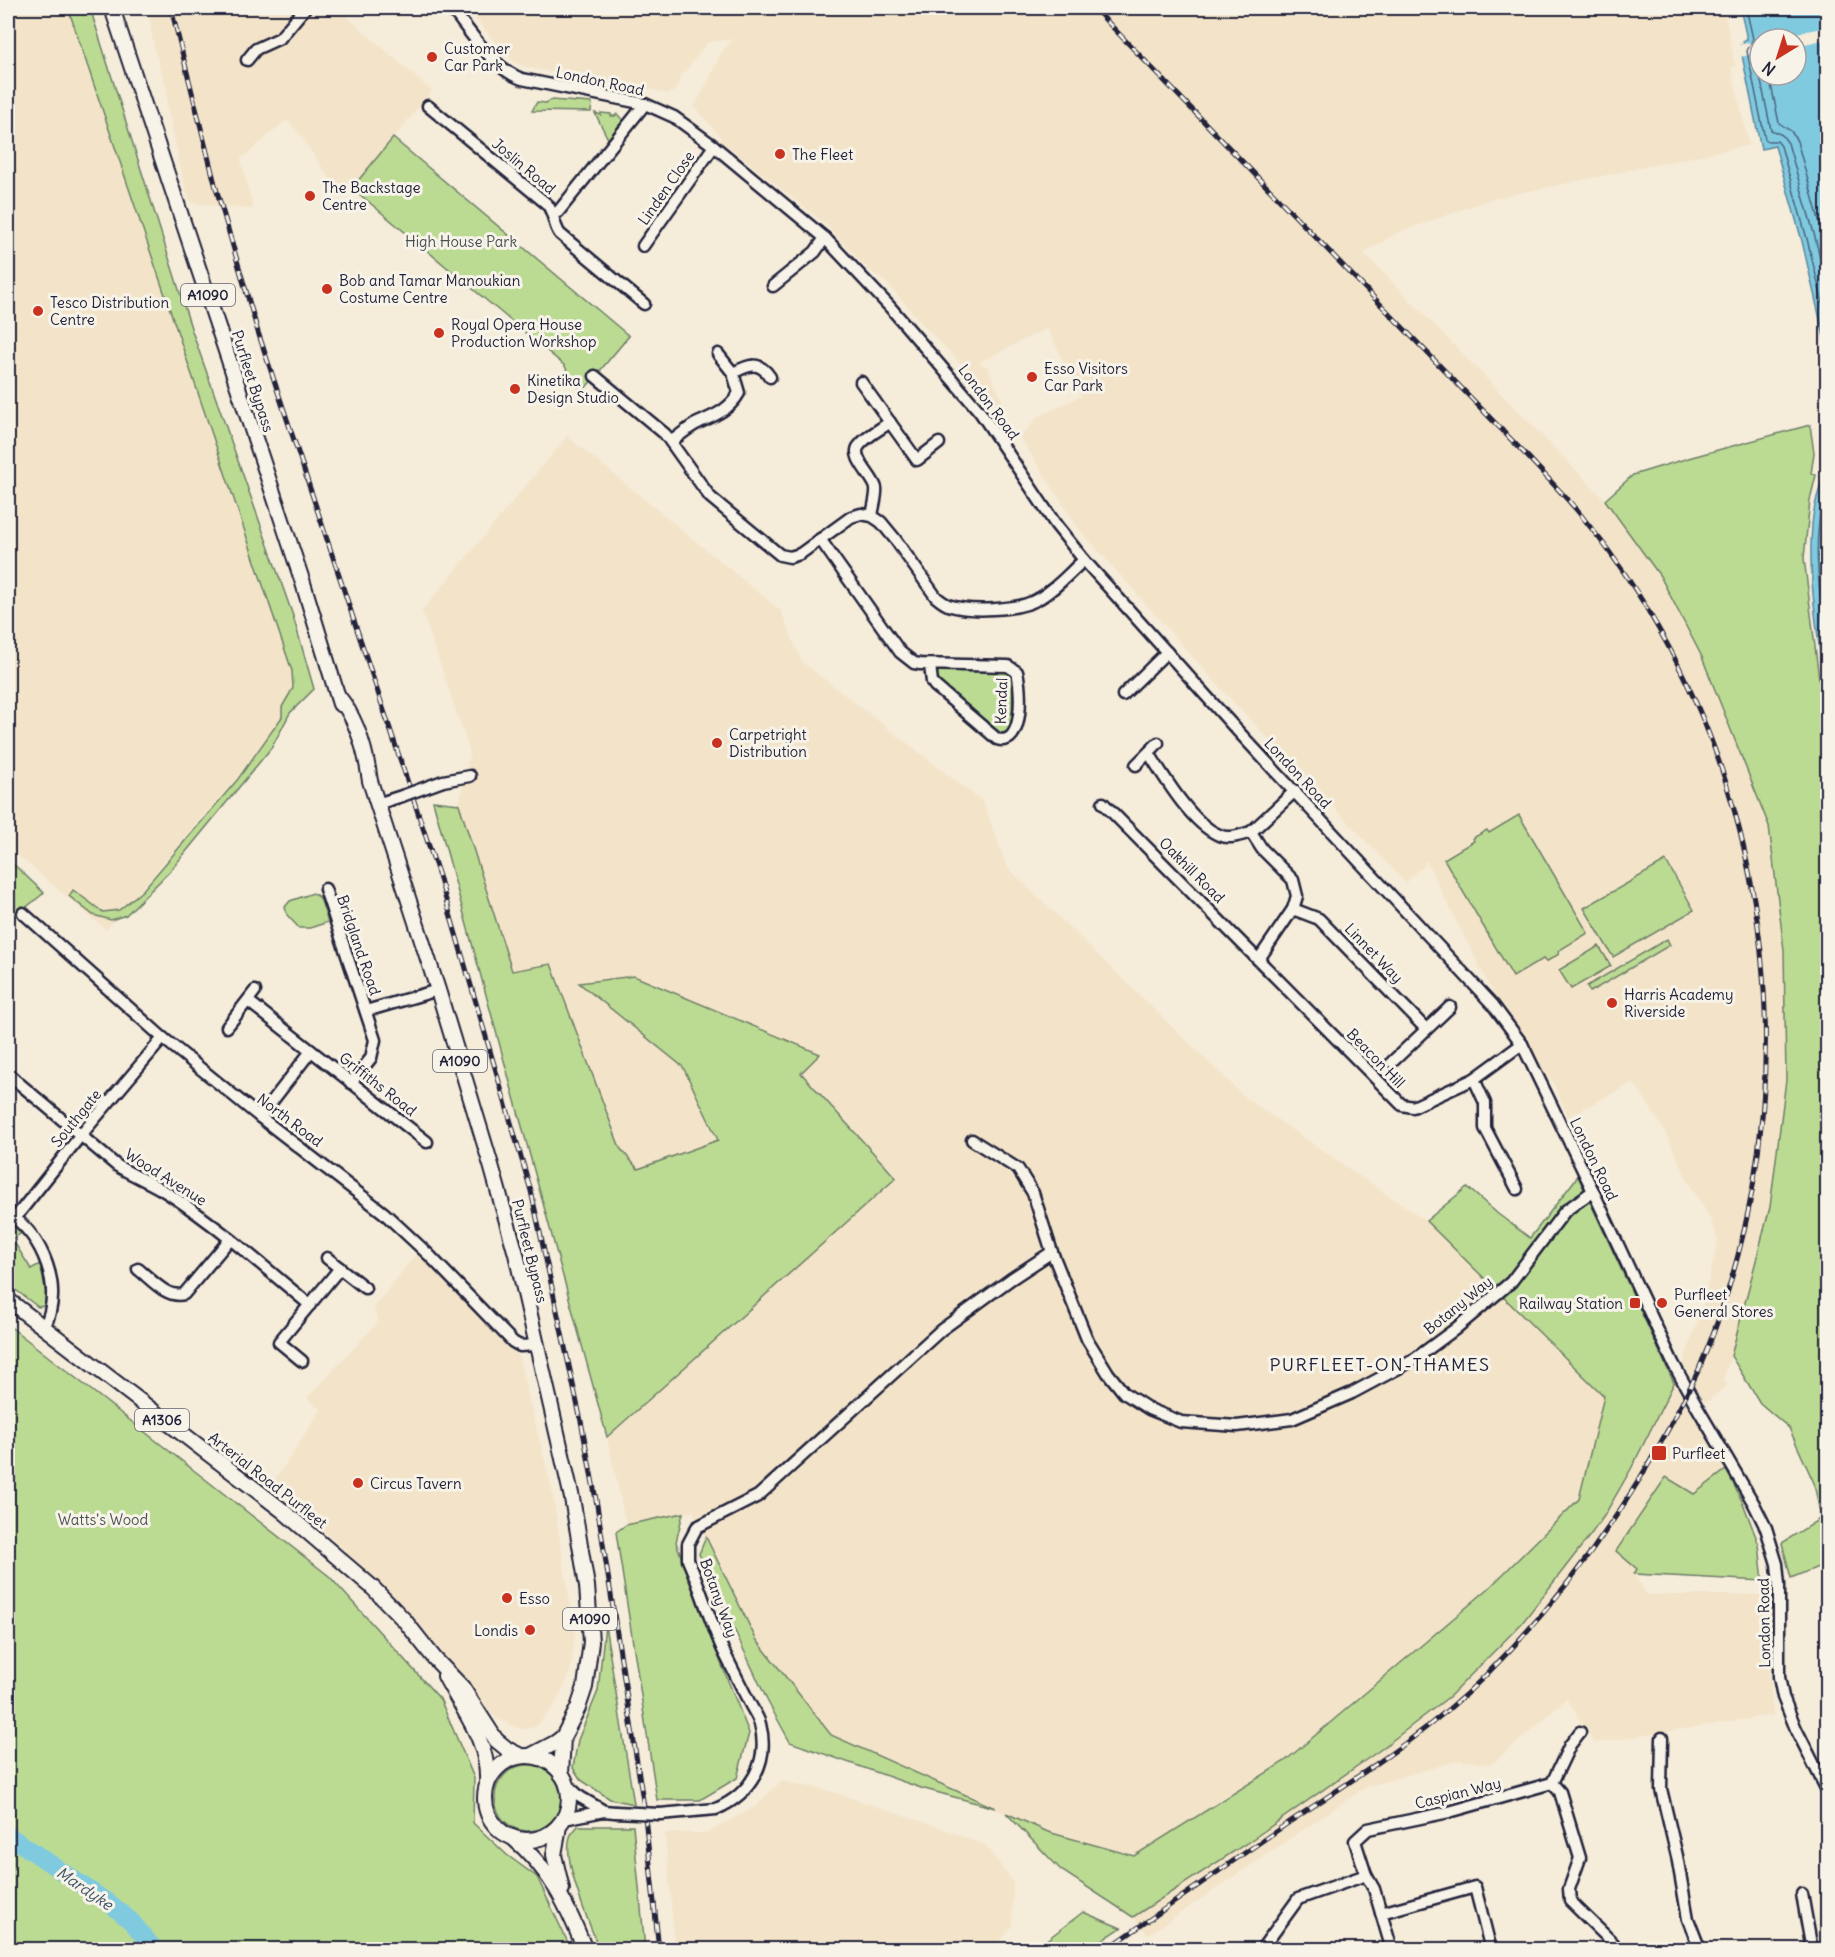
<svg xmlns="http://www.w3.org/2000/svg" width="1835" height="1957" viewBox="0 0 1835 1957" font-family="Delius,sans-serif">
	<rect width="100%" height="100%" fill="#f5ecda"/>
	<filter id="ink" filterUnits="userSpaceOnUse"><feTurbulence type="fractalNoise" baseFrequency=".0167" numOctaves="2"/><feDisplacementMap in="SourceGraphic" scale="12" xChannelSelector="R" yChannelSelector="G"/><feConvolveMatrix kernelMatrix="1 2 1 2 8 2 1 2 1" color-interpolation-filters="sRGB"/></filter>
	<g filter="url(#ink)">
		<g fill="#f3e4c9">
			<path d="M8,8H78L303,688L271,738L106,930L8,847Z"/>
			<path d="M148,8H337L432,91L348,193L328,176L297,131L288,121H285L241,159L253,209L191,203L184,183L167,105V89L154,48Z"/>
			<path d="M467,8H1724L1735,66L1731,67L1749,145L1492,199L1397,233L1364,253L1605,500L1660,576L1702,657L1769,826L1784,950L1786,1080L1770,1207L1731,1356L1723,1379L1727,1385L1707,1402L1702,1400L1684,1366L1685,1357L1701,1312L1718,1241L1710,1218L1691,1187L1665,1132L1638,1088L1632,1083L1568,1117L1553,1082L1543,1072L1495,997L1426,861L1423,862L1426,866L1418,870L1406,883L1223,691L1079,529L1020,437L1039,416L1081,396L1047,328L980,362L984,367L987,366L1007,411H994L976,391L964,367L924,326L887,283L869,270L824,223L721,141V137L694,106L710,78L720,54L733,39L708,42L682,75L675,91L667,94L649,89L636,90L531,68L517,64L503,52Z"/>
			<path d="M567,436L781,611L802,662L983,802L1007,867L1247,1099L1426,1221L1604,1396L1579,1499L1488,1589L1285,1761L1133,1856L1047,1832L831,1735L756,1639L693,1511L626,1525L607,1437L896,1178L801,1073L820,1054L579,984L683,1067L718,1140L638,1169L620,1148L512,972L459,804L470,752L422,611Z"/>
			<path d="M417,1253L465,1298L518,1355L552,1490L575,1636L570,1674L557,1702L537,1726L523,1730L496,1718L468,1688L425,1632L377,1581L273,1483L321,1410L307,1398L378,1322L374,1307Z"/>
			<path d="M1674,1383L1726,1470L1694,1494L1666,1477L1634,1574L1647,1595H1763L1773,1715L1594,1743L1567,1699L1491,1765L1460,1760L1366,1787L1148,1935L1133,1917L1247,1843L1450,1696L1510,1636L1522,1623L1604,1516L1631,1469Z"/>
			<path d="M781,1781L826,1790L942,1828L986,1846L1013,1882L1012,1926L994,1949H675L665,1833H707L755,1807Z"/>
		</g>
		<g fill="#bbdb93" stroke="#6e7e67" stroke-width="1.5">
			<path d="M68,8H90L192,331L293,616L314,689L290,713L272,747L171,870L126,915L111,920L93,915L69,896L73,890L103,912L119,910L142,891L238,779L282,717V707L293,688L292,671Z"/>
			<path d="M551,100L592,103L591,112L532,111L537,102L546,103Z"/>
			<path d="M595,113L601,115V113L611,114V116H615L617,114L622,119V122L608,139Z"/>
			<path d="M393,138L629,336L583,391L571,380L565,366L352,188Z"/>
			<path d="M1810,425L1814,453L1811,474L1816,475L1810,500L1804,558L1828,751V1563L1791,1578L1782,1543L1821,1518L1814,1483L1789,1428L1760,1403L1731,1356L1770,1207L1786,1080L1784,950L1769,826L1702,657L1660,576L1605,500L1633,475L1692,457Z"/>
			<path d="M943,669L1007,671L1013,675L1012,726L1010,732L1003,735L936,679V674L938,670Z"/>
			<path d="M433,801L459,804L512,971L551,964L620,1148L638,1169L718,1140L683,1067L579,983L634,976L820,1054L801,1073L896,1178L607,1437Z"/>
			<path d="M1519,815L1588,933L1558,951L1559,954L1546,962L1543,959L1513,977L1444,859L1474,841L1473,838L1487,830L1489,833Z"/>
			<path d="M8,859L44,893L14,917L8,911Z"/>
			<path d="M1666,861L1694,910L1613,957L1584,908Z"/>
			<path d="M313,893L320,898L328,922L310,928H299L287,915L285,907L290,901Z"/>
			<path d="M1667,939L1670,945L1590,992L1587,986Z"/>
			<path d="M1599,946L1611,966L1571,989L1559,970Z"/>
			<path d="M1578,1176L1674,1383L1631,1469L1604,1516L1591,1534L1522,1623L1450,1696L1380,1750L1247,1843L1133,1917L1061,1870L1006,1813L1048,1832L1134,1856L1285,1761L1488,1589L1579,1499L1604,1396L1426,1221L1467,1187L1498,1214L1530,1238Z"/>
			<path d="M8,1216L23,1232L12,1239L31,1269L40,1264L47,1297L44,1306L38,1307L8,1284Z"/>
			<path d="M8,1325L329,1576L440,1699L474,1778L473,1823L507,1855L537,1877L571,1949H8Z"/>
			<path d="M1726,1470L1743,1503L1759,1545L1763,1581L1634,1574L1637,1569L1616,1551L1666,1477L1694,1494Z"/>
			<path d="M683,1513L676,1542L701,1613L749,1733L737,1778L700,1800H657L616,1532L626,1525Z"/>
			<path d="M706,1537L756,1639L831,1735L995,1808L921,1788L790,1742L768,1702L699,1554Z"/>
			<path d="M605,1625L630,1779L634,1804L610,1799L581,1780L573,1768L578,1740L598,1691Z"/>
			<circle cx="528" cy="1798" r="33"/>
			<path d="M578,1826H633L645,1949H599C590,1924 562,1862 570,1837C571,1833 575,1830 578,1826Z"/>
			<path d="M1083,1912L1121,1928L1089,1949H1035Z"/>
		</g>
		<g fill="#80cae0" stroke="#5a879e" stroke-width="1.5" fill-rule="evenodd">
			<path d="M1740,8H1827V350L1802,241L1775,146L1761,149L1740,45L1744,44L1743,41L1747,39ZM1760,39H1796V75H1760Z"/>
			<path d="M1827,471H1828L1827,707C1821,651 1807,582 1812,526C1813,507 1819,489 1825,472Z"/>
		</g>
		<g fill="#f5ecda">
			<path d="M1827,27V39L1796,46V39H1766Z"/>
			<path d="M1760,40V53L1740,57L1738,45Z"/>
		</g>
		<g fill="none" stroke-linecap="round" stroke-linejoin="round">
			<g stroke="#48657d" stroke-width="1.5">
				<path d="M1746,8L1753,39L1747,51L1765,139L1768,141H1777L1781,146L1807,239L1828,324"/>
				<path d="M1760,42L1755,52L1771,130L1782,135L1788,143L1815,237L1828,292"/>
				<path d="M1769,75L1779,123L1791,131L1797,141L1828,252"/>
				<path d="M1828,482C1808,538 1821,600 1828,657"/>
				<path d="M1828,513L1825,527L1828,593"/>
			</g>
			<path stroke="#80cae0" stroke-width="18" d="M8,1835L113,1906L132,1922L155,1950"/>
			<g stroke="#22223b" stroke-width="15">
				<g id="minor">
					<path d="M451,8C470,31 492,68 522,79L645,104L674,117L714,146L825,238L890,307L980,412L1056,525L1084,560L1235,728L1493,1005L1522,1044L1593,1191L1673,1363L1697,1407L1754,1504L1766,1528L1777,1564L1779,1585V1677L1783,1697L1796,1729L1828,1792"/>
					<path d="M247,60L256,49L280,38L305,8"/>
					<path d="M428,106L547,204C555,214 553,225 560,234L644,304"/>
					<path d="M554,213L558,212L645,104"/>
					<path d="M643,246L714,146"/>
					<path d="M773,286L815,252L825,238"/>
					<path d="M733,373C748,365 759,360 770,377"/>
					<path d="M595,376L665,434L710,497L780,555L790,557L800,554L851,517L861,514L872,516L881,522L895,539L936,597C940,600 943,603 948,605C968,612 1019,611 1038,599C1055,590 1069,573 1084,560"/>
					<path d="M861,382L917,460L939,443"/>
					<path d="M671,442C680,435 690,426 700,422C716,415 730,409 739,393L733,373L718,354"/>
					<path d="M872,516C873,508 877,496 876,488C873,476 850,457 859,446C866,436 881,429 890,422"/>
					<path d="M820,539L900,652L914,663L920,664L1008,666L1017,672C1021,687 1025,748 997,739L935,686L932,682L930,665"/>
					<path d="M1123,695L1167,652"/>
					<path d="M1149,753C1164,777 1192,824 1219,835C1229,840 1241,835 1251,832"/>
					<path d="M1136,765L1158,743"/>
					<path d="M443,781L470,776"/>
					<path d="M1103,803L1402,1105L1413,1107L1474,1079L1522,1044"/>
					<path d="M377,804L402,796"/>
					<path d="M325,889L375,1040L371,1058L351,1083"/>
					<path d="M1293,909L1319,919L1426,1029"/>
					<path d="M23,913L163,1038L260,1117L384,1213L429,1255L513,1342L520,1346L536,1345"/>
					<path d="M1259,959L1293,909L1297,896L1293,880L1262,849L1251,832L1295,791"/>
					<path d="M248,1001L427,1142"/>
					<path d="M366,1011L438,990"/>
					<path d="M227,1027L255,991"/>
					<path d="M1392,1062L1450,1007"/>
					<path d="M8,1074L116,1165C133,1176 153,1183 169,1194C219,1227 264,1267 310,1305"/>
					<path d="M1474,1079L1485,1103V1128L1517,1189"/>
					<path d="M260,1117L311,1051"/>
					<path d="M972,1140L1018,1169L1033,1193L1052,1252L1087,1339L1108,1373L1124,1393L1149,1409L1181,1422L1237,1426L1292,1419L1352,1393L1412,1361L1454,1330L1511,1282L1565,1211L1593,1191"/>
					<path d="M8,1213C44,1237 64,1288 44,1328"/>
					<path d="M15,1218L81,1135L163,1038"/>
					<path d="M327,1258L365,1288"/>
					<path d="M138,1269C151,1279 167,1299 184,1294L230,1239"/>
					<path d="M302,1361L279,1342L340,1268"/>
					<path d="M1662,1738L1661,1789L1677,1856L1688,1919L1700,1950"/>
					<path d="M1552,1783L1570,1745L1580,1732"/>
					<path d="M567,1785L580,1797L604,1811"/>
					<path d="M660,1814L716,1809C751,1794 770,1762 760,1724C758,1717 753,1710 750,1704C741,1686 732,1668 723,1650C710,1621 701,1589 688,1560V1544L697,1527L758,1496L941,1330L1011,1279L1052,1252"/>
					<path d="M564,1819L604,1811L615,1812"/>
					<path d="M1366,1875L1374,1889L1392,1950"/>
					<path d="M1802,1894L1812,1950"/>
					<path d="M1381,1913L1475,1887L1491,1950"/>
					<path d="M1261,1950L1298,1899L1366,1875L1355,1841L1368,1829L1449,1812L1552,1783L1560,1792L1580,1858L1569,1889L1570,1901L1613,1943L1616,1950"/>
				</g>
			</g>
			<g stroke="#22223b" stroke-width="18">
				<g id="major">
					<path d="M112,8L303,583L340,704"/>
					<path d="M338,696C357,719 366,752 370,781L438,990L491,1165L516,1254L572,1498L587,1586L591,1642L585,1687L578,1708L563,1737L561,1774"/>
					<path d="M8,1300L282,1510L372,1587L405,1621L435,1659L462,1687L496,1740L507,1749L521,1756"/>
					<path d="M445,1676C463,1711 489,1741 487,1782"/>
					<path d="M530,1756L555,1743L563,1737"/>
					<circle cx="527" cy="1798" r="42"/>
					<path d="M559,1826L554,1855L562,1889"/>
					<path d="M512,1837C550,1869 567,1904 585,1950"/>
				</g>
			</g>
			<use href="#minor" stroke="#f7f3e8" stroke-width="10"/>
			<use href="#major" stroke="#f7f3e8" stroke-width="14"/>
			<g stroke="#22223b" stroke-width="5">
				<g id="rail">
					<path d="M171,8L216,188L258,332L439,876L531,1191L581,1421L597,1505L644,1807L659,1950"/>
					<path d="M1094,8L1529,458C1547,478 1567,497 1584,519C1613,554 1639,593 1661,633C1786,854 1799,1136 1699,1369C1690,1388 1680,1407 1670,1426C1620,1519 1560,1601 1485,1676C1429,1732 1360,1775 1294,1819C1231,1862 1169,1906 1106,1950"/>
				</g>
			</g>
			<use href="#rail" stroke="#f7f3e8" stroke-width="3" stroke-dasharray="9" stroke-linecap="butt"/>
			<g stroke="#22223b" stroke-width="15" stroke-linecap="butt">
				<g id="minor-bridge">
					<path d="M402,796L443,781"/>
					<path d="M615,1812L660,1814"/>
				</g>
			</g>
			<use href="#minor-bridge" stroke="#f7f3e8" stroke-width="10"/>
		</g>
	</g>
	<g fill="#c8321e" stroke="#f7f3e8" stroke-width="2">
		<circle cx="432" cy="57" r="6"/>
		<circle cx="780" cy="154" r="6"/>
		<circle cx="310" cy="196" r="6"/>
		<circle cx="327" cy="289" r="6"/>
		<circle cx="38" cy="311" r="6"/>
		<circle cx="439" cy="333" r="6"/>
		<circle cx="1032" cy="377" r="6"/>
		<circle cx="515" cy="389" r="6"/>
		<circle cx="717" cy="743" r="6"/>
		<circle cx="1612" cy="1003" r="6"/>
		<rect x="1629" y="1297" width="12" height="12" rx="3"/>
		<circle cx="1662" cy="1303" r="6"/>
		<rect x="1651" y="1445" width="16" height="16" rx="3"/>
		<circle cx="358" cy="1483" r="6"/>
		<circle cx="507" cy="1598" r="6"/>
		<circle cx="530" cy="1630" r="6"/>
	</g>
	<g text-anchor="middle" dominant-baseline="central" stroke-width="6" stroke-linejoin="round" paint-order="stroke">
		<g fill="#f7f3e8" stroke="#62616f" stroke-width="1.5">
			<rect x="181" y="284" width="54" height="22" rx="4.5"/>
			<rect x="433" y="1050" width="54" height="22" rx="4.5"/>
			<rect x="135" y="1409" width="54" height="22" rx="4.5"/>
			<rect x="563" y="1608" width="54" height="22" rx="4.5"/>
		</g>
		<g font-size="14" font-weight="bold" fill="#22223b">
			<text x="208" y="295">A1090</text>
			<text x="460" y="1061">A1090</text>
			<text x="162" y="1420">A1306</text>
			<text x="590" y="1619">A1090</text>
		</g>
		<g font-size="15" fill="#22223b" stroke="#f7f3e8" text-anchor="start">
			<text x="444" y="48">Customer<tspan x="444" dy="17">Car Park</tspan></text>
			<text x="792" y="154">The Fleet</text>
			<text x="322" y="187">The Backstage<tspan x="322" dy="17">Centre</tspan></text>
			<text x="339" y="280">Bob and Tamar Manoukian<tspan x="339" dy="17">Costume Centre</tspan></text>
			<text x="50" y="302">Tesco Distribution<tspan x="50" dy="17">Centre</tspan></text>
			<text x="451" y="324">Royal Opera House<tspan x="451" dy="17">Production Workshop</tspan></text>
			<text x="1044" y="368">Esso Visitors<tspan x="1044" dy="17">Car Park</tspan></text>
			<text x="527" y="380">Kinetika<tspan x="527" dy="17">Design Studio</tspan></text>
			<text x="729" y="734">Carpetright<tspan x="729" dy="17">Distribution</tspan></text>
			<text x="1624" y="994">Harris Academy<tspan x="1624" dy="17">Riverside</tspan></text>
			<text x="1674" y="1294">Purfleet<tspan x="1674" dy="17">General Stores</tspan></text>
			<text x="1623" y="1303" text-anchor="end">Railway Station</text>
			<text x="1672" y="1453">Purfleet</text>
			<text x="370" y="1483">Circus Tavern</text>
			<text x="519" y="1598">Esso</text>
			<text x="518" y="1630" text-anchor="end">Londis</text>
		</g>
		<g font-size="15" fill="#22223b" stroke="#f7f3e8">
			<text transform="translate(600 81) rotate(12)">London Road</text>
			<text transform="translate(524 166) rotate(40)">Joslin Road</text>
			<text transform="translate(666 188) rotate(-55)">Linden Close</text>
			<text transform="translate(253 381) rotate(72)">Purfleet Bypass</text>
			<text transform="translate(989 402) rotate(53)">London Road</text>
			<text transform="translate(1001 701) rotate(-88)">Kendal</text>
			<text transform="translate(1298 773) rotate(47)">London Road</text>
			<text transform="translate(1192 870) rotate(45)">Oakhill Road</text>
			<text transform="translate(359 945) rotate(71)">Bridgland Road</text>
			<text transform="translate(1374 953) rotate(46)">Linnet Way</text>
			<text transform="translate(1376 1058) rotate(46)">Beacon Hill</text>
			<text transform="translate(378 1084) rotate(38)">Griffiths Road</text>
			<text transform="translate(76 1118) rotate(-51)">Southgate</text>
			<text transform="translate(290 1120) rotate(37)">North Road</text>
			<text transform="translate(1594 1159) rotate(64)">London Road</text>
			<text transform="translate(166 1177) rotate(32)">Wood Avenue</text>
			<text transform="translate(530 1251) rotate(76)">Purfleet Bypass</text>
			<text transform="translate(1458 1305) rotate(-39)">Botany Way</text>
			<text transform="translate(268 1480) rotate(38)">Arterial Road Purfleet</text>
			<text transform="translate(719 1598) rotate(70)">Botany Way</text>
			<text transform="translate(1764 1623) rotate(-91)">London Road</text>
			<text transform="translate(1458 1793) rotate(-14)">Caspian Way</text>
		</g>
		<g font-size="15" fill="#485051" stroke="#f7f3e8">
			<text x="461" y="241">High House Park</text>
			<text x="103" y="1519">Watts's Wood</text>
		</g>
		<g font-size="16" font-style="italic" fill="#3e546d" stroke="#f7f3e8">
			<text transform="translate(85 1888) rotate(34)">Mardyke</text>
		</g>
		<g font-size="18" letter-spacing="1.5" fill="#22223b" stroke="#f7f3e8">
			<text x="1380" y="1364">PURFLEET-ON-THAMES</text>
		</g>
	</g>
	<rect width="1835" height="1957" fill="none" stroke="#f7f3e8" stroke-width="30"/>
	<rect x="15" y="15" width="1805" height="1927" fill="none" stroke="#22223b" stroke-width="2" filter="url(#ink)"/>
	<g transform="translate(1778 57) rotate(218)"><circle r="28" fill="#f7f3e8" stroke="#a29fa3" stroke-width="1.5"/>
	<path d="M0-4.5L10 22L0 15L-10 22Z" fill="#c8321e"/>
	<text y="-9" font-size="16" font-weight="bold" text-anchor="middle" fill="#22223b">N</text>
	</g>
</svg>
